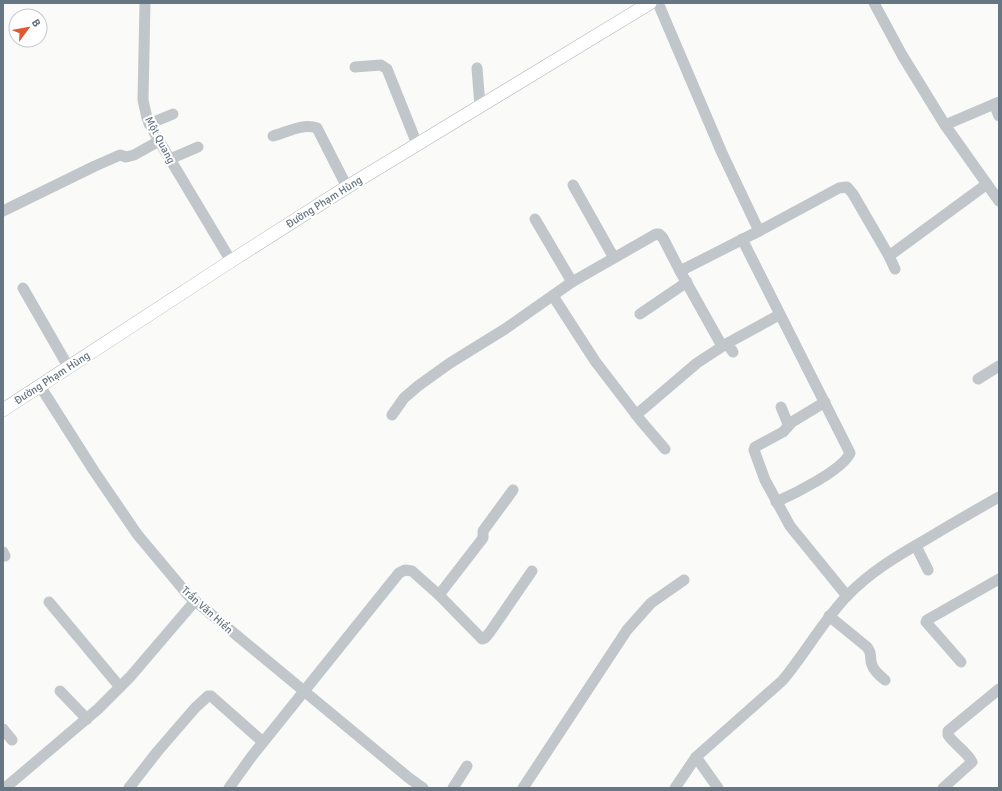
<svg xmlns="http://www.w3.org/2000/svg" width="1002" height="791" viewBox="0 0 1002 791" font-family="Signika,sans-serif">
	<rect width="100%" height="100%" fill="#fafaf8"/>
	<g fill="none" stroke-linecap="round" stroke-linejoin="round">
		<g stroke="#b5babe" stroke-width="14">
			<path id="major" d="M3,410L231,261L347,187L650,3"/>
		</g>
		<g stroke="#c1c6ca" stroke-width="11">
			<path d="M145,3L143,100L147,118L155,134L231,261"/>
			<path d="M658,3L722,153L759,231L839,188L847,187L853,194L889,256L987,184"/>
			<path d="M874,3L902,55L945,125L999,201"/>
			<path d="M355,67L381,65L387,69L417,144"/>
			<path d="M477,68L480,106"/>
			<path d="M994,104L999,116"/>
			<path d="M149,124L173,114"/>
			<path d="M945,125L999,102"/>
			<path d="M273,136C287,132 303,123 317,128L347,187"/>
			<path d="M170,159L198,147"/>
			<path d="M573,185L614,258"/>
			<path d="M3,211L95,166L120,155L126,157L134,155L159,141"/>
			<path d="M535,219L572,282"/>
			<path d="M742,239L850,453C843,470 794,494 776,502"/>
			<path d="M889,256L895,269"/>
			<path d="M680,271L722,346"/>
			<path d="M23,288L69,368"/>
			<path d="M553,296L595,361L641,421L665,449"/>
			<path d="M640,314L687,282"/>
			<path d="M726,344L779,315"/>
			<path d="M978,379L999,366"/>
			<path d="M40,386L94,471L137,534L188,595L409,778L423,788"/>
			<path d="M825,402L792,422L783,432L755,447L754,450L765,480L790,526L847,596"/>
			<path d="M781,407L788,424"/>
			<path d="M392,415L404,398L418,386L450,363L505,329L572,282L656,234H659L663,238L680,271L759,231"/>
			<path d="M636,415L697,363L726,344L728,345L733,352"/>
			<path d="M916,546L928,570"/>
			<path d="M3,552L5,556"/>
			<path d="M439,595L483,538V531L513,490"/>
			<path d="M49,602L120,687"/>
			<path d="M829,616L867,647C873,654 869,658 872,665C874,671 880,676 885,680"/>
			<path d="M961,662L926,622L927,620L999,579"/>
			<path d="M60,691L87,719"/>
			<path d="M3,729L12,740"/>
			<path d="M696,757L718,788"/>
			<path d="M5,788L98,709L130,677L195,601"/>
			<path d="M129,788L157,752L195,708L208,696H211L263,742"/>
			<path d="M229,788L252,756L399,573L405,570L412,571L439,595L482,639L485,638L490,632L532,571"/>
			<path d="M453,788L467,766"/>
			<path d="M523,788L627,630L651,603L684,580"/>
			<path d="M675,788L696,757L782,681C805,654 822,622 847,596C870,572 897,556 925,540C950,525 974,511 999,497"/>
			<path d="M943,788L972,762C968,753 954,744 948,735V731L999,689"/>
		</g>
		<use href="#major" stroke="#fff" stroke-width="13"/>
	</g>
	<g text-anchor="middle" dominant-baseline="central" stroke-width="4" stroke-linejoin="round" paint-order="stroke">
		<g font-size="11" fill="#667682" stroke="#fff">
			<text transform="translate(160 140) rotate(62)">Một Quang</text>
			<text transform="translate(324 202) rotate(-32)">Đường Phạm Hùng</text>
			<text transform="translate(52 378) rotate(-33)">Đường Phạm Hùng</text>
			<text transform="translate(207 610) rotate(42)">Trần Văn Hiển</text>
		</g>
	</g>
	<rect width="1002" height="791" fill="none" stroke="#667682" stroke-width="8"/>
	<g transform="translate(28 28) rotate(58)"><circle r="19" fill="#ffffff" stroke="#c2c8cd"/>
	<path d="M0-3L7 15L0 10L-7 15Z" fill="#e05832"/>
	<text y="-6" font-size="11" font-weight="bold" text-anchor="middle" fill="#667682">B</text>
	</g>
</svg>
